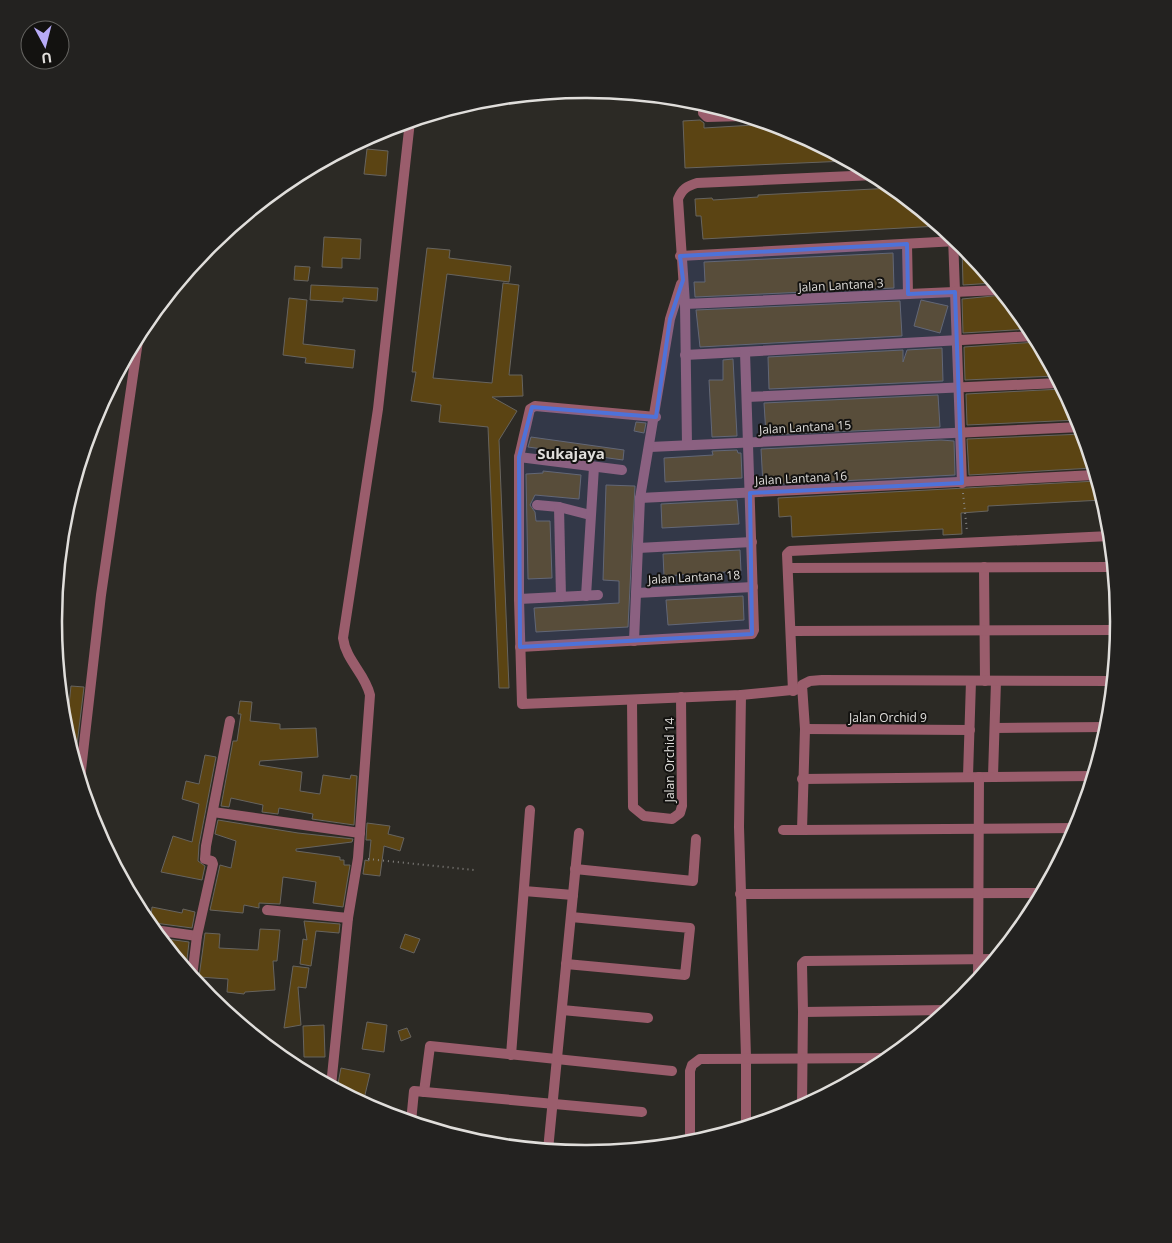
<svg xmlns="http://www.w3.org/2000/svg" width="1172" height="1243" viewBox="0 0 1172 1243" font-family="'Open Sans',sans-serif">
	<rect width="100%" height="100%" fill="#2c2a25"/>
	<g fill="#5b4413" stroke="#67645f">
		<path d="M700,120L704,123V128L771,124L790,130L847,161L685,168L683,121Z"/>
		<path d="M367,149L388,151L386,176L364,174Z"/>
		<path d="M893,188L939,226L703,239L701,216H696L695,199L712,198L713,200L758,197V195Z"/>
		<path d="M324,237L361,239L360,259L342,258V268L322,267Z"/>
		<path d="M962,245H963L994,283L963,285Z"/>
		<path d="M427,248L450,250L449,258L511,266L509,282L447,274L433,378L492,383L503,283L519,285L509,375H522L523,396L492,397L517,411L499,440L509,688H499L488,427L439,422L441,405L411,401L416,372H412Z"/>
		<path d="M893,253L894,288L695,297L694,282H705L704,262Z"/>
		<path d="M295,266L310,267L308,281L294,280Z"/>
		<path d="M311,285L378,288L377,301L343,298V302L310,300Z"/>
		<path d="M1003,295L1030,329L963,333L962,299Z"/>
		<path d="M289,298L307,300L303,344L355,350L353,368L305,363L306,358L283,355Z"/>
		<path d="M921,300L948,306L940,333L914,326Z"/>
		<path d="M900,301L902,336L700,347L696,310Z"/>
		<path d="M1037,342L1056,376L965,380L964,347Z"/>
		<path d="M942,348L943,381L769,389L768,357L903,350V362L907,350Z"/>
		<path d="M733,359L737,436L712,437L709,380H723V360Z"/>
		<path d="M1062,389L1078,420L967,425L966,394Z"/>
		<path d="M938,395L940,427L766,435L764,403Z"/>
		<path d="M636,422L646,423L644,433L634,431Z"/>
		<path d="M1083,434L1093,468L969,475L967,439Z"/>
		<path d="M531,437L624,450L623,460L528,447Z"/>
		<path d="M941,440L954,441L955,475L763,485L761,449Z"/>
		<path d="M737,450L738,453H741L742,478L665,482L664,458L713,455L712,451Z"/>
		<path d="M543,471L581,475L579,499L535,495L530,505L535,512L536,521H550L552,578L528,579L526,474L543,473Z"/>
		<path d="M1097,481L1103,500L988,506V511L961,513L962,534L943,535V529L792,537L791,516L779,517L778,498Z"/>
		<path d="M606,485L635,486L628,627L536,632L534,608L619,603V581L603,580Z"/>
		<path d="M737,500L739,524L662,528L661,504Z"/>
		<path d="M740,550L741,571L664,576L663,554Z"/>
		<path d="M743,596L744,620L668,625L666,600Z"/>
		<path d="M71,686L84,687L75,761L66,733Z"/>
		<path d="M240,701L252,702L250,721L280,724V729L316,728L318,757L260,761L259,765L302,772L300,791L320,794L323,775L350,779L351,775L357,776L354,825L312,819L313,814L279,808L278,814L262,812L263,805L231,798L229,807L221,806L233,741H237L241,714H238Z"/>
		<path d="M205,755L216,757L199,845L198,861L205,866L202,880L161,872L173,836L192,842L199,804L182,799L186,781L199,784Z"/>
		<path d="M218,820L298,833L353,839L352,842L296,849V851L340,857V860H344V865H350L343,907L313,903L316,882L283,877L280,904L259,903V908L244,905L243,913L210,910L220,865L231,868L236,841L215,834Z"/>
		<path d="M367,823L390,826L388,834L404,838L400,851L384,846L380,876L363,874L365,860L369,861L371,840H366Z"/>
		<path d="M152,907L182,913L183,909L195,912L192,928L155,923L150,925Z"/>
		<path d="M304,921L340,924L339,933L316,931L311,966L300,964L303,939L307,940Z"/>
		<path d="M260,929L280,930L277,961H273L275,990L245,992L244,994L227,992L228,979L199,977L205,933L220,934L219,948L258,950Z"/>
		<path d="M405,934L420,939L414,953L400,948Z"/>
		<path d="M160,938L189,942L186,969L166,944Z"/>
		<path d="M293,966L309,968L306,988L298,987L301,1025L284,1028Z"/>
		<path d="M367,1022L387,1025L384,1052L362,1049Z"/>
		<path d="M324,1025L325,1057H304L303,1026Z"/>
		<path d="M407,1028L411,1037L401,1041L398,1031Z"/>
		<path d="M341,1068L370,1074L363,1103L337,1089Z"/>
	</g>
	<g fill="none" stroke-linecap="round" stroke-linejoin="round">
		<g stroke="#868480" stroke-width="2" stroke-dasharray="1 4" stroke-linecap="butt">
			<path d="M963,493L967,531"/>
			<path d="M368,859L474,870"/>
		</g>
		<g stroke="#9a5d6c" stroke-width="10">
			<path d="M703,103V113L707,117L744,116"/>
			<path d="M953,237L962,483"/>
			<path d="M907,244L908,294"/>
			<path d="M680,256L957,241"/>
			<path d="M685,304L999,290"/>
			<path d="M685,355L1034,336"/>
			<path d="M747,397L1059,383"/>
			<path d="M656,417L535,406L530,409L519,457V599L522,704L741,695L802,689"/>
			<path d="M687,445L685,304L678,199C682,189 687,186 697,183L875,175"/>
			<path d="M650,447L1081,427"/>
			<path d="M519,457L622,470"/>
			<path d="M640,498L1095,475"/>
			<path d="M537,505L559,507L590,515"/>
			<path d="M559,507L561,597"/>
			<path d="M638,548L752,542"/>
			<path d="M984,567L985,681"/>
			<path d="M788,568L1113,567"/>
			<path d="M636,593L753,587"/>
			<path d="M586,596L594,467"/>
			<path d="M519,599L598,595"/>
			<path d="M791,631L1117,630"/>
			<path d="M634,641L640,498L670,319L681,284"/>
			<path d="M520,647L752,634L754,630L745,352"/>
			<path d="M793,691L787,554L790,551L1110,536"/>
			<path d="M741,695L739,827L746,1057V1127"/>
			<path d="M632,700L633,807L644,816L672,819L680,813L682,806L681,697"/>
			<path d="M995,728L1107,727"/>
			<path d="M805,729L970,730"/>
			<path d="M968,776L971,681"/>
			<path d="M993,776L996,681"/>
			<path d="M80,779L101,595L139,334"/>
			<path d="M802,779L1093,776"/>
			<path d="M213,812L360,833"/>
			<path d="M1076,828L802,830L805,729L802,685L810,681L822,680L1112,681"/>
			<path d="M783,830H802"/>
			<path d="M575,869L693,881L696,839"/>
			<path d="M524,891L573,895"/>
			<path d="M740,894L1041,893"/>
			<path d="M267,910L348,918"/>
			<path d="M154,930L197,936"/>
			<path d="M566,964L685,975L690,928L571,917"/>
			<path d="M192,977L197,936L213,864L212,861L205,859L206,846L230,721"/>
			<path d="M978,979L979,777"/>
			<path d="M562,1010L648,1018"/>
			<path d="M803,1012L947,1010"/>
			<path d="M511,1055L530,810"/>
			<path d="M331,1086L348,918L358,858L370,695C365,673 346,661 343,638L378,409L410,121"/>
			<path d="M424,1092L430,1046L672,1071"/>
			<path d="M802,1107L803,1012L802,964L805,961L994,959"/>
			<path d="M411,1122L414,1091L642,1112"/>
			<path d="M690,1143V1071L692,1065L700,1059L889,1058"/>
			<path d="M548,1150L579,833"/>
		</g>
	</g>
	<path fill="#4e72d9" fill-opacity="0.2" stroke="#4e72d9" stroke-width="4" stroke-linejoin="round" d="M907,244L908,294L955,292L962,483L750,493L752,634L520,647L519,457L532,407L656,417L670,319L683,280L680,256Z"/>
	<g text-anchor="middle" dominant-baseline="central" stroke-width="4" stroke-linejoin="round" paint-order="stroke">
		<g font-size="12" fill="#e0dedb" stroke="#131210">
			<text transform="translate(841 285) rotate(-3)">Jalan Lantana 3</text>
			<text transform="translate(805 427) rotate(-3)">Jalan Lantana 15</text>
			<text transform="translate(801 478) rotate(-3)">Jalan Lantana 16</text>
			<text transform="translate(694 577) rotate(-3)">Jalan Lantana 18</text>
			<text x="888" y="717">Jalan Orchid 9</text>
			<text transform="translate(669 760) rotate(-90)">Jalan Orchid 14</text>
		</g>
		<g font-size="15" font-weight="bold" fill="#e0dedb" stroke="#131210">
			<text x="571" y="453">Sukajaya</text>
		</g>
	</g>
	<path d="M0 0H1172V1243H0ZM585 98H587A523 523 0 0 1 1110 621V622A523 523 0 0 1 587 1145H585A523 523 0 0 1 62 622V621A523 523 0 0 1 585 98Z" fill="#232220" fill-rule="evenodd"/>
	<path fill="none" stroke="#e0dedb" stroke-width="2.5" d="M585 98H587A523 523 0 0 1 1110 621V622A523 523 0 0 1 587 1145H585A523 523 0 0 1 62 622V621A523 523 0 0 1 585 98Z"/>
	<g transform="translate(45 45) rotate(173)"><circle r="24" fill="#131210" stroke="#656461"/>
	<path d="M0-4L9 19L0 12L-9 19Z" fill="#b7abf7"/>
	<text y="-8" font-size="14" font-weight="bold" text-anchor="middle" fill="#e0dedb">U</text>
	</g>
</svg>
